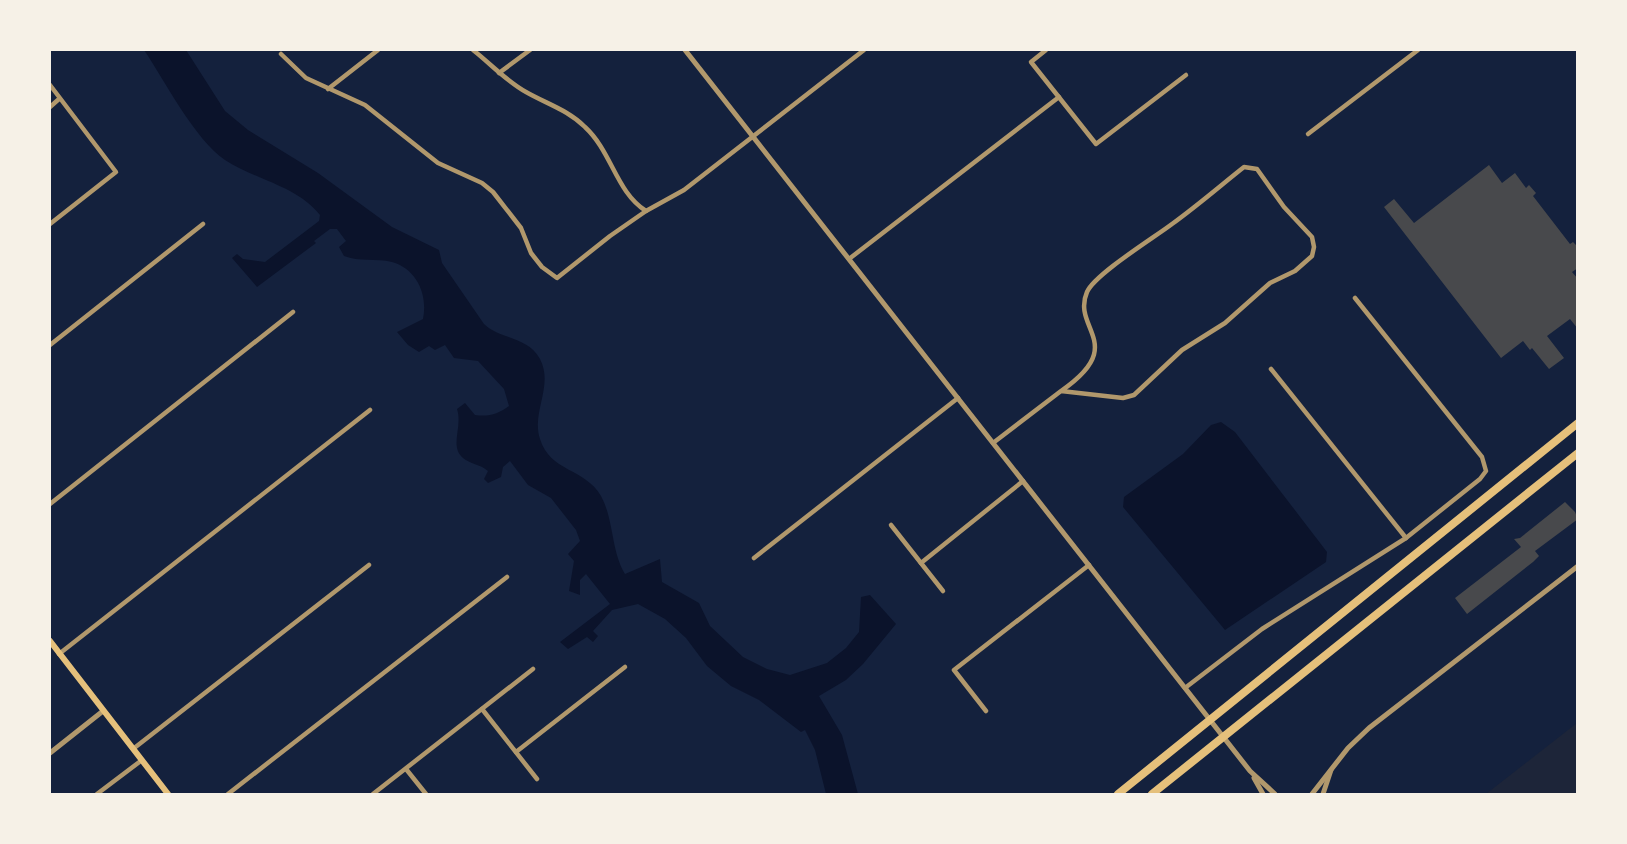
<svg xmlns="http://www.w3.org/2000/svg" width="1627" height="844" viewBox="0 0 1627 844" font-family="Quicksand,sans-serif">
	<rect width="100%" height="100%" fill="#14213d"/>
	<path fill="#1d2539" d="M1577,723V794H1486Z"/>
	<g fill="#0b132b">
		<path d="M144,50H186L225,111L248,130L318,173L392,227L439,250L442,263L484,324C501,340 527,336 540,359C554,386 531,412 540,439C550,472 585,468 601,496C614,520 611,551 625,574L660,559L662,582L699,603L710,626L743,657L767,669L790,675L827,663L846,648L859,632L861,597L870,595L896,624L863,664L846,680L819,696L842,735L858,794H826L815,750L805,730L801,732L759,700L731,686L707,666L686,638L665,619L638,604L612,610L593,631L598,636L593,642L587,637L568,649L560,642L610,604L586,574L580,580V595L569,591L574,561L568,554L580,541L576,530L551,498L528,485L510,461L503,467L501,477L488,483L484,479L488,471C480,464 470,464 463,458C449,446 463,427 457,409L465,403L475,415C489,417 498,414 509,406L504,389L478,361L454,358L445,345L435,350L429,346L419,352L408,345L397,332L423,319C428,295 417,269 392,262C376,258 359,262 344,256L339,247L346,241L337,229H330L314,241L316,243L257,287L232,258L237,254L243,259L265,262L319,221L320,215C297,186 256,180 225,160C195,140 165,81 144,50Z"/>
		<path d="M1221,422L1235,432L1327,552L1326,562L1225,630L1123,507L1124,497L1183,454L1211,425Z"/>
	</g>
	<g fill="#48494c">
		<path d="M1489,165L1502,183L1515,173L1526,188L1529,185L1536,193L1533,196L1570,244L1573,242L1578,247V268L1572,272L1578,279V329L1570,319L1547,336L1564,358L1549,369L1532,348L1530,350L1523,341L1501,358L1384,207L1394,199L1414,223Z"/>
		<path d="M1565,502L1575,512L1578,519L1535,551L1539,556L1533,562L1467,614L1455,598L1521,547L1514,539L1520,538Z"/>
	</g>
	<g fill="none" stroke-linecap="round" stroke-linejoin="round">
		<g stroke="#b1986c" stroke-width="4.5">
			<path d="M473,50C491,64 506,81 526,92C547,104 568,110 585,127C612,152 616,192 646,211"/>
			<path d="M1046,50L1031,62L1096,144L1186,75"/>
			<path d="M281,54L306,78L365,105L438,163L482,183L493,192L521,228L531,253L542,267L557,278L610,236L646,211L684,190L864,50"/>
			<path d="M499,73L530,50"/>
			<path d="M50,85L116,172L50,224"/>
			<path d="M328,89L378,50"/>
			<path d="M50,107L59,99"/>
			<path d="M1308,134L1418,50"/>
			<path d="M849,259L1059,97"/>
			<path d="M50,345L203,224"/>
			<path d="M1271,369L1406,538"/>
			<path d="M993,443L1061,391L1123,398L1134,395L1182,350L1225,323L1270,283L1295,271L1312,256L1314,247L1312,237L1284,207L1257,169L1244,167C1220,186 1197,206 1172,224C1155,237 1095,274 1087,292C1071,329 1129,344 1061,391"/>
			<path d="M50,504L293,312"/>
			<path d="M891,525L943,591"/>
			<path d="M754,558L958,398"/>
			<path d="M921,563L1023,481"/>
			<path d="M59,654L370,410"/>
			<path d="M1185,688L1262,629L1406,538L1480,479L1486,471L1482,457L1355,298"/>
			<path d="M482,709L537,779"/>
			<path d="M986,711L954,670L1089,565"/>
			<path d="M133,749L369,565"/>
			<path d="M516,752L625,667"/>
			<path d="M406,769L426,794"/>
			<path d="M97,794L142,760"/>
			<path d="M228,794L507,577"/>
			<path d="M373,794L533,669"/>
		</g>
		<g stroke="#b1986c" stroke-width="5">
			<path d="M685,50L1250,771L1275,794"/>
			<path d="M50,753L103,711"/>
			<path d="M1254,778L1263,794"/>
			<path d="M1312,794L1348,748L1369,728L1578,566"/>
			<path d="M1323,794L1331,770"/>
		</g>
		<path stroke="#e5c07b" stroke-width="6" d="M50,641L168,794"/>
		<g stroke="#e5c07b" stroke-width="8">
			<path d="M1118,794L1578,423"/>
			<path d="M1152,794L1578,453"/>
		</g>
	</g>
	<rect width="1627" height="844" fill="none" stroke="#f6f1e7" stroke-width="102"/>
</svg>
